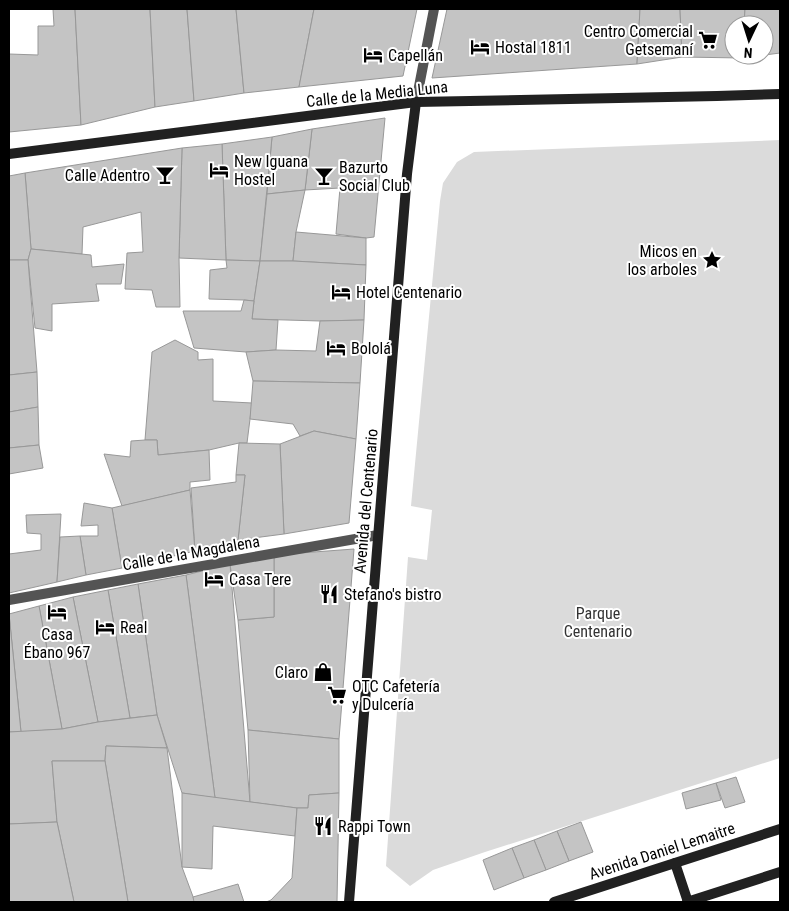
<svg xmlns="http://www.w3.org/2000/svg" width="789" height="911" viewBox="0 0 789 911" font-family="'Roboto Condensed',sans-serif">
	<rect width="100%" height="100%" fill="#fff"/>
	<path fill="#dbdbdb" d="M780,140V758L485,852L433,870L410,886L386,866L408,557L427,560L432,510L411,506L440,201L443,183L457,162L474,152Z"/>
	<g fill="#c4c4c4" stroke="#989898">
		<path d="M53,9H75L81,125L9,132V54L38,55V26H54Z"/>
		<path d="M75,9H150L155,107L81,125Z"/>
		<path d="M150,9H187L194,101L155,107Z"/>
		<path d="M187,9H236L244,93L194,101Z"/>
		<path d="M236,9H314L299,87L244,93Z"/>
		<path d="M314,9H417L403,76L299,87Z"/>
		<path d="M447,9H640L637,64L432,78Z"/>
		<path d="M640,9H680L682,57L637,64Z"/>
		<path d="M680,9H745L744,25H734V55H742V58L682,57Z"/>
		<path d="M745,9H780V53L742,58V55H764V25H744Z"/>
		<path d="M385,118L374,237L366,238L336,234L340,188L305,190L312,129Z"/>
		<path d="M312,129L305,190L267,194L272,137Z"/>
		<path d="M272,137L260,261L226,260L222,144Z"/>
		<path d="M222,144L226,260L179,258L182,148Z"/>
		<path d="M182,148L179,258L180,307H156L152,290L125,289L127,253L143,252L141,212L83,227L82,254L31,249L25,173Z"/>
		<path d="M25,173L31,249L28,260H9V176Z"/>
		<path d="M305,190L296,232L293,261H260L267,194Z"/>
		<path d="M296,232L366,238V265L293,261Z"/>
		<path d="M31,249L91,255L92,267L124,264L121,284H96L99,301L52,304V331L35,328L28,260Z"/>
		<path d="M9,260H28L37,372L9,375Z"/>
		<path d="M226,260L260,261L254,301L244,300L209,299L210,270L227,268Z"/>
		<path d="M260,261H293L366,265L364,320L320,321L252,319L254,301Z"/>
		<path d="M244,300L254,301L252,319L278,320L276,350L246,352L194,348L183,311H241Z"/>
		<path d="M364,320L360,383L253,381L246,352L276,350L316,351L320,321Z"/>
		<path d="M175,340L198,352V360L213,359V401L252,403L247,443H239L209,450L158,455L157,440H145L152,352Z"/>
		<path d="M37,372L38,407L9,412V375Z"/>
		<path d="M253,381L360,383L356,439L314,431L300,436L293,424L250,419Z"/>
		<path d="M38,407L39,445L9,448V412Z"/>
		<path d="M314,431L356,439L349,523L284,534L280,444Z"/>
		<path d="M145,440H157L158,455L209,450L210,480L190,482V490L122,506L104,454L130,457L131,441Z"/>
		<path d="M239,443L280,444L284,534L238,540L245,475H236Z"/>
		<path d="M39,445L43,468L9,474V448Z"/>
		<path d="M236,475H245L238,540L195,551L191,488L236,482Z"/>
		<path d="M190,490L195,551L122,568L112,508Z"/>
		<path d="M84,503L112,508L122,568L86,575L80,536H98V525L81,526Z"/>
		<path d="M61,514L57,582L9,593V554L41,550V534L27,533L26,515Z"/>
		<path d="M80,536L86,575L57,582L60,537Z"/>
		<path d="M354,549L339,739L248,730L238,620L274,617V555Z"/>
		<path d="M274,555V617L238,620L230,564Z"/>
		<path d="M230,564L250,802L215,798L186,575Z"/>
		<path d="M186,575L215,798L182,793L157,715L138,584Z"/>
		<path d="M138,584L157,715L130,718L108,590Z"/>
		<path d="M108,590L130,718L98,722L73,597Z"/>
		<path d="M73,597L98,722L62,729L39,606Z"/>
		<path d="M39,606L62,729L21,732L9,614Z"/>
		<path d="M9,614L21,732H9Z"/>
		<path d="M157,715L167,748L106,746L105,761H52L57,822L9,824V732L62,729L98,722Z"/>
		<path d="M248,730L339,739V793L309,795L308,808H297L250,802Z"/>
		<path d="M106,746L167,748L182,867L195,902H128L105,761Z"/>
		<path d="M52,761H105L128,902H74L57,822Z"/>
		<path d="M736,777L745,802L725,808L716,783Z"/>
		<path d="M716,783L721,800L686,809L682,793Z"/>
		<path d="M182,793L297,808L295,836L213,826L212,869L182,867Z"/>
		<path d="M339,793L337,902H266L271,900L292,878L297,808H308L309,795Z"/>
		<path d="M57,822L74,902H9V824Z"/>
		<path d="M581,822L593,852L569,861L557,831Z"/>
		<path d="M557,831L569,861L546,870L534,840Z"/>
		<path d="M534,840L546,870L524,878L512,848Z"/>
		<path d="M512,848L524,878L494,890L483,860Z"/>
		<path d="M238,884L244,902H194L193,897Z"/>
	</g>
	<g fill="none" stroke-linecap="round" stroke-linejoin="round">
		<g stroke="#545454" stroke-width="10">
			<path d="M416,102L434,9"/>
			<path d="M9,600L378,535"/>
		</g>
		<g stroke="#212121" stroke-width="10">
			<path d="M9,154L416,102L717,96L780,94"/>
			<path d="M675,863L688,902"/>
			<path d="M349,902L407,174L416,102"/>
			<path d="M554,902L780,829"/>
			<path d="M687,902L780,872"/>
		</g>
	</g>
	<defs>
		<g id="supermarket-bare" transform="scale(1.5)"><path d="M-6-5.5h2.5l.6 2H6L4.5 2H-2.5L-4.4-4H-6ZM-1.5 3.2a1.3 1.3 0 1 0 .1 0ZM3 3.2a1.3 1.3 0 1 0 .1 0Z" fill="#000" stroke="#fff" stroke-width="2.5" paint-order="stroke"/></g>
		<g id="hotel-bare" transform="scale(1.5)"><path d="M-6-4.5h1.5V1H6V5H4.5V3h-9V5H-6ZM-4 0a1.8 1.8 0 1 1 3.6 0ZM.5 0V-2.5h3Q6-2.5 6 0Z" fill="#000" stroke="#fff" stroke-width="2.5" paint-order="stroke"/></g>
		<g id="bar-bare" transform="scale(1.5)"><path d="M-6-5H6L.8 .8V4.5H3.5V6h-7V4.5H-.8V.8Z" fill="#000" stroke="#fff" stroke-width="2.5" paint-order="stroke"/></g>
		<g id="sight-bare" transform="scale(1.5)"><path d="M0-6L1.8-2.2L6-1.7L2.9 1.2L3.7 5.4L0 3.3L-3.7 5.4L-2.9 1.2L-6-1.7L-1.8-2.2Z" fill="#000" stroke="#fff" stroke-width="2.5" paint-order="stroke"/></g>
		<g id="restaurant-bare" transform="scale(1.5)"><path d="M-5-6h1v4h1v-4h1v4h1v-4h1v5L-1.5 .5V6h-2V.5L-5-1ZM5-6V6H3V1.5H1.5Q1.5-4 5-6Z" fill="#000" stroke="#fff" stroke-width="2.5" paint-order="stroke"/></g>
		<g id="shop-bare" transform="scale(1.5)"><path d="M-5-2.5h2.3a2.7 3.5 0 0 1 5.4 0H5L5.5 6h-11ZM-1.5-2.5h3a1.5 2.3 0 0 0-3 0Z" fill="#000" stroke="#fff" stroke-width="2.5" paint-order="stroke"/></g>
	</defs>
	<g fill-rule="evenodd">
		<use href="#supermarket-bare" x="708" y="40"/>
		<use href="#hotel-bare" x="480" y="47"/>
		<use href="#hotel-bare" x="373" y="55"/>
		<use href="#hotel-bare" x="219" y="170"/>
		<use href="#bar-bare" x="165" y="175"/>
		<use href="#bar-bare" x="324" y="176"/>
		<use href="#sight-bare" x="712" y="260"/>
		<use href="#hotel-bare" x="341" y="292"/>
		<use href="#hotel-bare" x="336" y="348"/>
		<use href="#hotel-bare" x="214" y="579"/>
		<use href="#restaurant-bare" x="329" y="594"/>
		<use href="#hotel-bare" x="57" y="612"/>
		<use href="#hotel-bare" x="105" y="627"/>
		<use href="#shop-bare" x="323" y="672"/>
		<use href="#supermarket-bare" x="337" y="695"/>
		<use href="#restaurant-bare" x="323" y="826"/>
	</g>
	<g text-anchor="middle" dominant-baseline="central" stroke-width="4" stroke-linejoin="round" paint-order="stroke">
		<g font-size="16" fill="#000" stroke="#fff" text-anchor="start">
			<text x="693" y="31" text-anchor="end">Centro Comercial<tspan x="693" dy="18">Getsemaní</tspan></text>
			<text x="495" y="47">Hostal 1811</text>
			<text x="388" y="55">Capellán</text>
			<text x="234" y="161">New Iguana<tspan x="234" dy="18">Hostel</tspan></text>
			<text x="339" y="167">Bazurto<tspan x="339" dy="18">Social Club</tspan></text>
			<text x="150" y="175" text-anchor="end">Calle Adentro</text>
			<text x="697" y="251" text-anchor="end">Micos en<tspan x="697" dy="18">los arboles</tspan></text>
			<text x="356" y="292">Hotel Centenario</text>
			<text x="351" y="348">Bololá</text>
			<text x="229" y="579">Casa Tere</text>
			<text x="344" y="594">Stefano's bistro</text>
			<text x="120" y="627">Real</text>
			<text x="57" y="634" text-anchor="middle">Casa<tspan x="57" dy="18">Ébano 967</tspan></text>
			<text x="308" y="672" text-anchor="end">Claro</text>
			<text x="352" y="686">OTC Cafetería<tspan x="352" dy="18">y Dulcería</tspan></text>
			<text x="338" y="826">Rappi Town</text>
		</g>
		<g font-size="16" fill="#000" stroke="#fff">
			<text transform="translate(377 94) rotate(-6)">Calle de la Media Luna</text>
			<text transform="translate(366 501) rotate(-85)">Avenida del Centenario</text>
			<text transform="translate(191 553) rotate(-10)">Calle de la Magdalena</text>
			<text transform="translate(662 851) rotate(-18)">Avenida Daniel Lemaitre</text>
		</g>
		<g font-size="16" fill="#323232" stroke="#fff">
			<text x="598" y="613">Parque<tspan x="598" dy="18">Centenario</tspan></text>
		</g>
	</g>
	<rect width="789" height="911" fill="none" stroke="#000000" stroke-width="20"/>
	<g transform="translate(749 40) rotate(184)"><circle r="24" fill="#ffffff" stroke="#999999"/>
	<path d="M0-4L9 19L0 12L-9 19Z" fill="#000000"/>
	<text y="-8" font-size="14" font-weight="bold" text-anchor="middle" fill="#000000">N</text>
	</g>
</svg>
